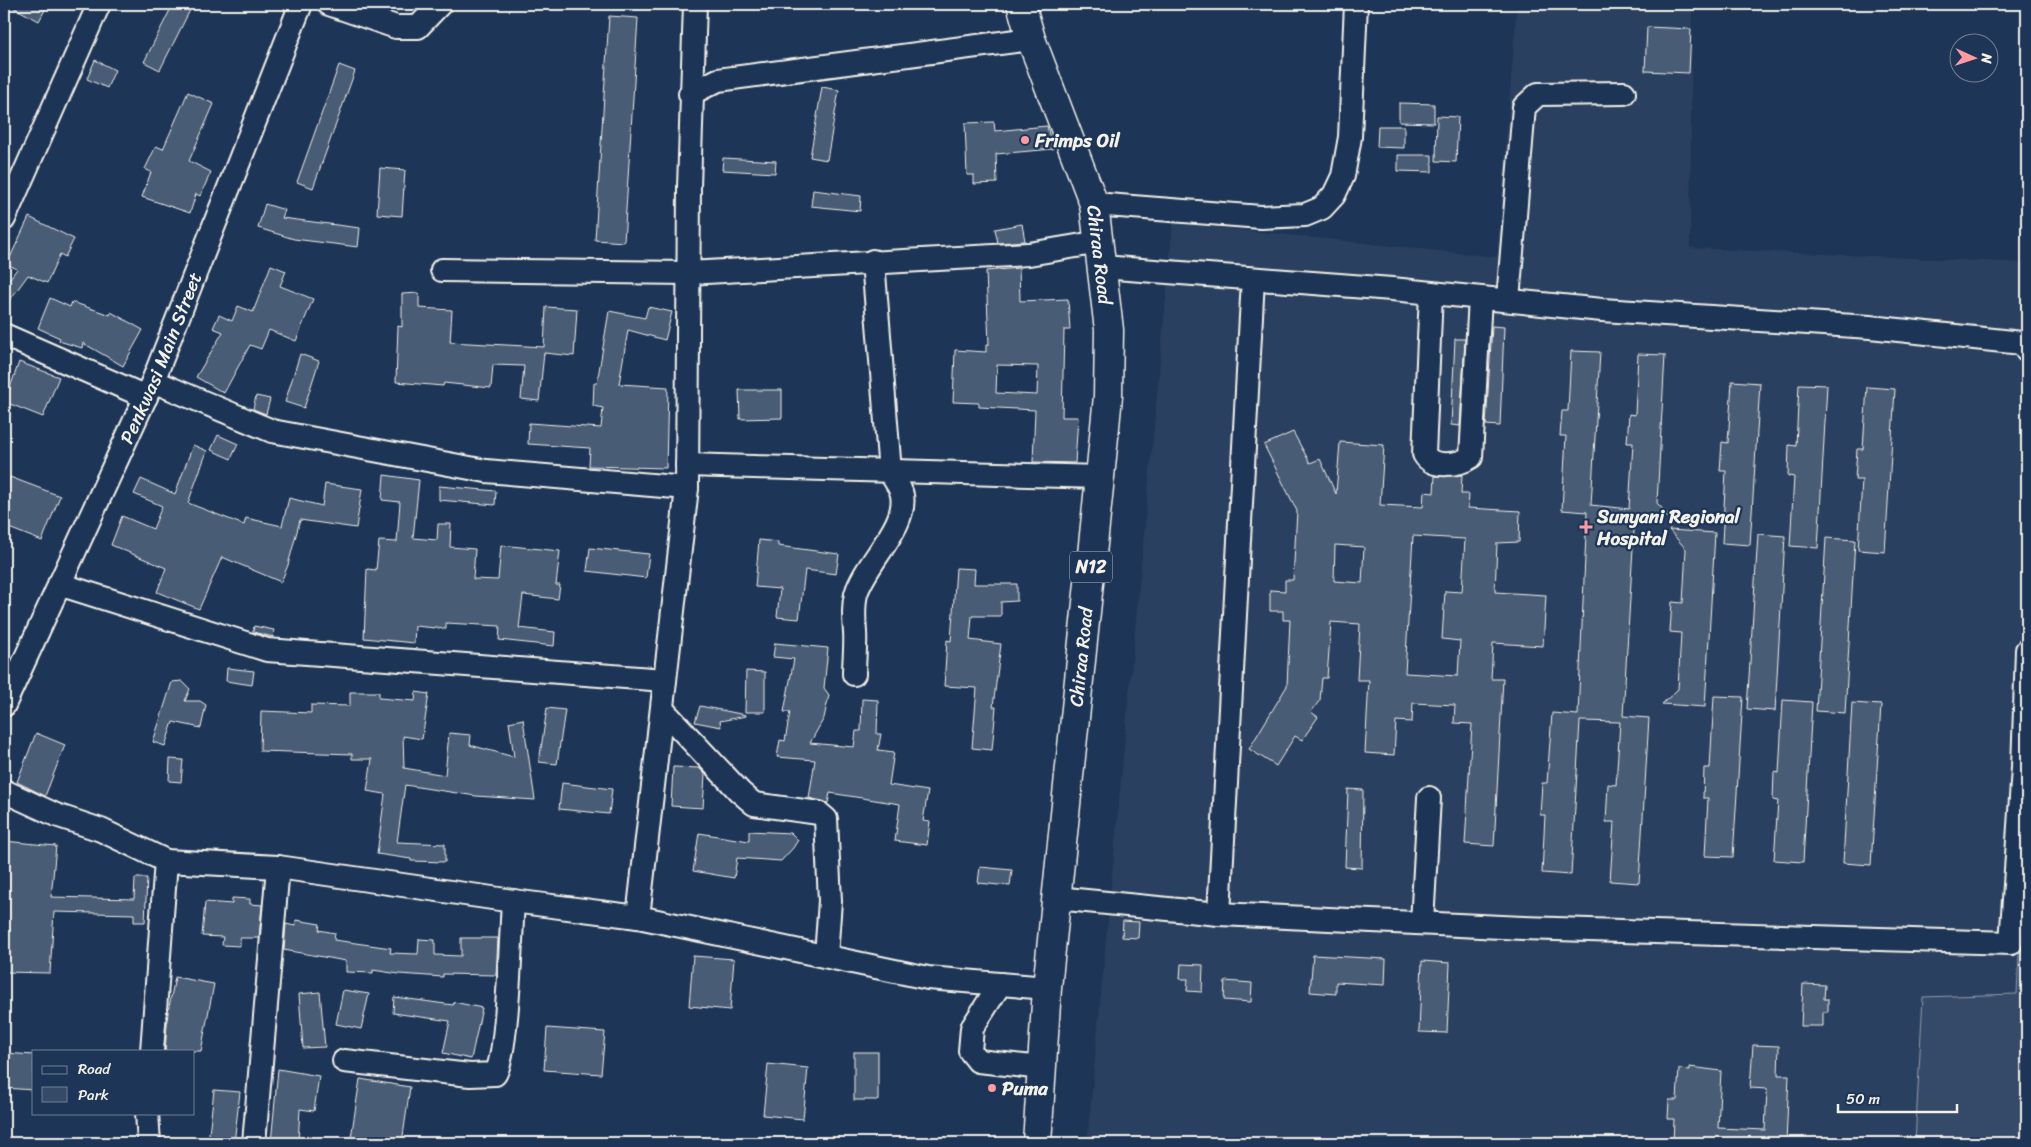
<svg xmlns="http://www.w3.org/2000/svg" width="2031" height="1147" viewBox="0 0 2031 1147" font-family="Sriracha,sans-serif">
	<rect width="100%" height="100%" fill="#1d3557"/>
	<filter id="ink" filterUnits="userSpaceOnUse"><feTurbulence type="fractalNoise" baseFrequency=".02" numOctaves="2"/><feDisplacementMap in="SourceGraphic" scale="10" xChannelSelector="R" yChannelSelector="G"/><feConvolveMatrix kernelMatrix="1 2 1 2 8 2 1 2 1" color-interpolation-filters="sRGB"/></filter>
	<g filter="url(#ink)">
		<path fill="#2a4060" d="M1613,4H1692L1690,248L2027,263V792L2017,995L1923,997L1915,1143H1087L1173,223L1497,257L1517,5L1612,10Z"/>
		<path fill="#354a67" stroke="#949ea8" d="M2027,792V1143H1915L1923,997L2017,994Z"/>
		<g fill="#485b74" stroke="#f4f1e8" fill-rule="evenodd">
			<path d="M7,4H48L39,21Z"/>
			<path d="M173,4H193L160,70L144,62Z"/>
			<path d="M609,16L638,18L624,242L595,240Z"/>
			<path d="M1647,27L1691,29L1689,73L1645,71Z"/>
			<path d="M95,60L115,70L107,88L87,79Z"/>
			<path d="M339,65L355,71L313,188L297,182Z"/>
			<path d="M822,87L839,90L827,160L810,157Z"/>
			<path d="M188,92L214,104L189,161L211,172L200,196L196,194L190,213L142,197L151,172L145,169L156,146L163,149Z"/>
			<path d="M1399,103L1434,104V123L1399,122Z"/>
			<path d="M1437,116L1458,117L1456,162L1436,161Z"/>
			<path d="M994,122L995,131L1047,126L1053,149L996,154L997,183L974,184V175H967L965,123Z"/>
			<path d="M1378,126H1404V148L1377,147Z"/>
			<path d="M1398,155H1432V172L1398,171Z"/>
			<path d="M723,158L776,161L775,173L722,170Z"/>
			<path d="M380,168L405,170L402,216L377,214Z"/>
			<path d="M813,190L861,196L860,211L811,206Z"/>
			<path d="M265,204L285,210L282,218L360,228L358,247L294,239L258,228Z"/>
			<path d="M29,217L74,239L65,257L60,254L47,283L28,275L4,308V286L17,269L7,264Z"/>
			<path d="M1022,224L1025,241L998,243L995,229Z"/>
			<path d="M271,265L286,271L280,286L313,299L296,341L269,330L261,349L250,345L224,393L196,377L223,332L213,328L219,315L232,321L238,306L253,312Z"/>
			<path d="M1019,268L1020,301L1068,299L1070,330H1064L1062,417H1078L1075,463L1033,462L1035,410L979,407V403L953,402L955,350L986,352V345H989L986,271ZM997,365L1038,366L1037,395L996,393Z"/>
			<path d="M419,293V308L452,310L450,342L544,347L546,307L577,309L574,356L544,353L539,401L521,399L524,366L493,365L491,388L444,383L443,386L396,382L398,326L402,327V294Z"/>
			<path d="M50,298L70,307L72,302L110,315L111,312L143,330L123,366L83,343L82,348L59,341L60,338L38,328Z"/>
			<path d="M648,307L672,312L665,340L628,330L619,384L668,387L666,468L589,466L590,448L528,444L529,423L601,428L603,408L593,406L594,383H597L609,311L645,318Z"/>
			<path d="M1492,326L1504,327L1500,426L1486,425Z"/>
			<path d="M1455,339H1465L1460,426L1451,425Z"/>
			<path d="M1571,351L1600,352L1591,505L1629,509L1633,443H1627L1629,414L1635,415L1638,354L1665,355L1657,503L1670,517L1635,514L1623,716L1649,718L1639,883L1610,881L1614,822H1606L1608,784L1616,785L1620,722L1580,721L1571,875L1542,873L1545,815H1540L1542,783H1547L1552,713L1578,715L1587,512L1562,510L1566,436H1560L1562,411H1568Z"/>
			<path d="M300,354L319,361L304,408L285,402Z"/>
			<path d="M19,362L59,377L43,417L5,402Z"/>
			<path d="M1732,381L1760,383L1750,545L1722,543L1726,471H1720L1722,442L1728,443Z"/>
			<path d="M1799,384L1827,385L1818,548L1790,546L1794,477L1788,476L1789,445L1796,446Z"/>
			<path d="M1867,387L1895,389L1885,552L1858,550L1862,480H1855L1857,449H1863Z"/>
			<path d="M739,390H782V418L740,419Z"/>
			<path d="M256,396L270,399L266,414L253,409Z"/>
			<path d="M1293,432L1310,463L1320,459L1336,494L1340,442L1384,445L1380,505L1423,507L1424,492L1434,493L1435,476L1462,475L1461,494H1469L1468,508L1520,511L1519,542L1497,543L1495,592L1546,595L1543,646L1493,643L1491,679H1503L1494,846L1465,844L1472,724L1454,723L1455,705L1413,703L1412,722L1396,721L1394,755L1365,753L1369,680H1357L1360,624L1331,622L1327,678H1322L1320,700L1311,712L1318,717L1302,740L1295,736L1276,766L1249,749L1287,686L1290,620H1283V611H1270V590L1285,591V580H1293L1297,511L1264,445ZM1413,536L1465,539L1462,592L1445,591L1442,639L1460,641L1458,676L1405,673ZM1335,545L1364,547L1362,583L1334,581Z"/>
			<path d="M218,435L238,444L231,459L211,450Z"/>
			<path d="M193,445L207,451L188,503L244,525L246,518L282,526L289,498L322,506L325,484L362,489L356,528L300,520L288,565L281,582L222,557L199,609L157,592L166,568L111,545L122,516L153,529L162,506L134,494L141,479L175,494Z"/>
			<path d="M384,475L419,480L413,538L437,540L438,524H451L450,547L475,549L473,579L498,580L501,545L560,551L556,585H560L558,599L523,595L519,628L555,632L554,646L499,640L500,626L446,623V629L415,626L414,643L364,638L367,569L376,570L379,541L397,542L400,502L382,500Z"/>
			<path d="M10,477L60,496L42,541L4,526V493Z"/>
			<path d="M439,486L496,491L495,505L439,500Z"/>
			<path d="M1669,530L1715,533L1705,707L1662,704L1678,689L1681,633L1670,632L1672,602L1683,603L1686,549Z"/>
			<path d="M1758,534L1785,536L1775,711L1747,709Z"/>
			<path d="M1826,538L1855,540L1845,713L1816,711Z"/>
			<path d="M759,540L778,542V546L839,554L836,574L805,570L799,619L777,617L780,589L755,587Z"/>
			<path d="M590,548L649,554L646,578L587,571Z"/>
			<path d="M956,568L975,569L974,584H1017V601L1001,602V616H972L970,640L1001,644L993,707H996L992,750L972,748L977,688L944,686L947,640L951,641Z"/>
			<path d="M254,626L274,630L273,637L253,632Z"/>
			<path d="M775,643L828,648L824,688L829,695L824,718L810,743L854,747L856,731H861L862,699L878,700L877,734H881L878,750L894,752L889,785L928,791L923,821L930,822L927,845L895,841L900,804L830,793L828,803L809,798L815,760L777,757L780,740L785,741L790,712H784L794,659L773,657Z"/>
			<path d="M227,668L254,671L252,685L226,681Z"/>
			<path d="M746,671L765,672V712H745Z"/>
			<path d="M182,681L190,689L185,701H200L206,705L201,728L173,722L165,746L153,742L172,682Z"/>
			<path d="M350,692H379V698L415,701L416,692L429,694L422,739L403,736L404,768L445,775L449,733L471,735L470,745L514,757L509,722L523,719L535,800L476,796L405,785L397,842L445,844V862L411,861V859L377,854L385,794L367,791L372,759H352V754L260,751L261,711L311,713V705L350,706Z"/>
			<path d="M1714,696L1743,697L1733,857L1705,856L1708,798H1703L1704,768H1710Z"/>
			<path d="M1783,700L1812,702L1803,862L1774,860L1778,801L1773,800L1774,772L1779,773Z"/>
			<path d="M1852,703L1881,705L1871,865L1843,863Z"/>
			<path d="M700,706L746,715V716L720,721L721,727L695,722Z"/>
			<path d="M547,708L565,710L557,764L539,762Z"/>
			<path d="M36,733L65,745L45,796L17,782Z"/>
			<path d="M170,759L183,760L181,782L169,781Z"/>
			<path d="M673,767L699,768L705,774L703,808L671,806Z"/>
			<path d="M562,783L612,789L609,814L559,809Z"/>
			<path d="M1348,789L1363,790L1362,868L1345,867Z"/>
			<path d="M749,831L791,833L798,840L793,848L781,861L737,858L734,878L693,871L699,833L749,841Z"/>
			<path d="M4,841L56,846L51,897L134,899L135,878H147L145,922H134V914L54,912L50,973L4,972Z"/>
			<path d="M980,867L1012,870L1010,886L978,883Z"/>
			<path d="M232,898L250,899V904L262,905L259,938H240V946L222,945L223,937L202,936L205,902L232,904Z"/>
			<path d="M296,920L320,924L319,930L335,933L334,940L391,948L390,953L418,954L419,939L435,940V955L461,956V938H498L496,975L443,974V977L399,974L373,970V973L346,972V961L284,950L286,924L295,926Z"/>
			<path d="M1123,921L1139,922L1138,938L1122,937Z"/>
			<path d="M1313,955L1386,959L1385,985L1336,982V994L1310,992Z"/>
			<path d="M693,956L734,959L730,1010L689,1006Z"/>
			<path d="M1422,961L1450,963L1447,1033L1419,1032Z"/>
			<path d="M1181,964L1203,965L1202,992L1187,991L1188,979H1180Z"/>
			<path d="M175,977L214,984L201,1051H165L168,1012Z"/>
			<path d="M1225,981L1252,983L1251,1002L1224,1000Z"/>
			<path d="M1803,984L1825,985L1824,999H1828V1012H1823V1026H1801Z"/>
			<path d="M343,990L369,994L361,1029L336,1024Z"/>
			<path d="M320,992L325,1047L303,1048L299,994Z"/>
			<path d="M394,997L453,1005L454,1002L482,1008L471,1059L443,1053L450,1021L393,1013Z"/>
			<path d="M547,1028L605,1032L601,1074L544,1070Z"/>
			<path d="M1753,1045L1779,1046L1778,1075H1789L1786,1143H1673L1674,1119H1668L1669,1100H1677L1679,1069L1690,1070V1067L1721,1071L1718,1128L1765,1130L1767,1089L1750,1088Z"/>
			<rect x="854" y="1052" width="24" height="48"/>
			<path d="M4,1053L34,1055V1090L4,1088Z"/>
			<path d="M768,1064L808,1068L803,1119L763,1115Z"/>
			<path d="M278,1069L319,1076L314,1111L300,1109L298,1143H271Z"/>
			<path d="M360,1079L410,1087L402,1143L351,1138Z"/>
			<path d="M214,1090L240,1092L234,1143H208Z"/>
		</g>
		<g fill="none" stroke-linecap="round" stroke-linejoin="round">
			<g stroke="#f4f1e8" stroke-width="26">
				<g id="minor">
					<path d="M329,4L396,27H418L440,4"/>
					<path d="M690,94L718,80L1031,39"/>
					<path d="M1094,204L1261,217L1305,215L1322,208L1334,195L1343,176L1350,137L1356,4"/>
					<path d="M4,219L99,4"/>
					<path d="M1102,267L1392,289L1602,310L1870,327L2022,343L2027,351"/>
					<path d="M442,270L688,273L1029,254L1100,242"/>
					<path d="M1431,293L1424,454C1432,469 1459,465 1471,457L1480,298"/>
					<path d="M1508,300L1524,107L1538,94L1624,93"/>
					<path d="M4,335L146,397"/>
					<path d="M153,381L272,431L486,471L687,488"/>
					<path d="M687,465L1100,477"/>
					<path d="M59,584L267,650L665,680"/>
					<path d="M854,674C854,660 856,645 855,632C854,618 853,607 856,594C865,563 908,526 902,495C901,488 894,479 890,472L873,261"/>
					<path id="s1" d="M4,705L153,381L301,4"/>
					<path d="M662,709L740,792L754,804L819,813L826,819L830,901L826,956"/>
					<path d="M4,791L56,815L101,830L166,861L278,867L513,901L638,917L928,978L1047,988"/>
					<path d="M1056,898L1219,914L1523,928L2011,943L2023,768L2027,650"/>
					<path d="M1219,914L1253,279"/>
					<path d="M638,917L687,488L689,187L695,4"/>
					<path d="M1422,923L1429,798"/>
					<path d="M1000,984L972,1028L970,1051L978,1061L1042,1068"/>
					<path d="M152,1051L166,861"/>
					<path d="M344,1061L470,1075L495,1074C508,1057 511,930 513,901"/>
					<path d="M147,1113L149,1143"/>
					<path d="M254,1143L278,867"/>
				</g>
			</g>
			<g stroke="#f4f1e8" stroke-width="31">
				<g id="highway">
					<path id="s2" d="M1021,4L1031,39L1094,204L1109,330L1108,396L1100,477L1047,988L1037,1143"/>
				</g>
			</g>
			<use href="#minor" stroke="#1d3557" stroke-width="22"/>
			<use href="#highway" stroke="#1d3557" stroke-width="28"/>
		</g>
	</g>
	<g fill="#ff9aa2" stroke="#1d3557" stroke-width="2">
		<circle cx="1025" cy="140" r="5"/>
		<path d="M1583.5 519.5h5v5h5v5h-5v5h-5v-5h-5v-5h5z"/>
		<circle cx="992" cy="1088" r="5"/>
	</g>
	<g text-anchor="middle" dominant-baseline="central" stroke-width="4.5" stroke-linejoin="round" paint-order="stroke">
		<rect fill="#1d3557" stroke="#b4b9bc" stroke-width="1" x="1070" y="551.5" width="42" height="31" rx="4"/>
		<g font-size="18" font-weight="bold" fill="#f4f1e8">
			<text x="1091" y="567">N12</text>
		</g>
		<g font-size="19" font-weight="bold" fill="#f4f1e8" stroke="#1d3557" text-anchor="start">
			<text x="1035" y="140">Frimps Oil</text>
			<text x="1597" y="516">Sunyani Regional<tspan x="1597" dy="22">Hospital</tspan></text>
			<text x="1002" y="1088">Puma</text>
		</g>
		<g font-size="19" fill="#f4f1e8" stroke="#1d3557">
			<text stroke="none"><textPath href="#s2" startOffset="264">Chiraa Road</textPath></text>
			<text stroke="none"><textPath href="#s1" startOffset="381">Penkwasi Main Street</textPath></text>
			<text transform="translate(1081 657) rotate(-84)">Chiraa Road</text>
		</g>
	</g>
	<rect width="2031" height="1147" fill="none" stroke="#1d3557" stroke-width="20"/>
	<rect x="10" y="10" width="2011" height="1127" fill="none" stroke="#f4f1e8" stroke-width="2" filter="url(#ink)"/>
	<rect x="32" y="1050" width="162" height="65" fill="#1d3557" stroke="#738091"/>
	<rect x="42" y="1066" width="25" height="8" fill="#1d3557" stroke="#738091"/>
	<text x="78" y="1074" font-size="15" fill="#f4f1e8">Road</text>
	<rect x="42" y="1087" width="25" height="15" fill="#354a67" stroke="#738091"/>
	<text x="78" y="1100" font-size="15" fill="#f4f1e8">Park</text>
	<g transform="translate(1974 58) rotate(93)"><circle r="24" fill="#1d3557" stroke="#738091"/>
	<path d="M0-4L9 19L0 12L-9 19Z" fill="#ff9aa2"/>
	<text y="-8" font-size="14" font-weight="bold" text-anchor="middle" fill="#f4f1e8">N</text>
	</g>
	<path d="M1838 1104v8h119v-8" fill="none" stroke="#f4f1e8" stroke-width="2.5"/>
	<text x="1846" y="1104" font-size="15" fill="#f4f1e8" stroke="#1d3557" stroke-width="4" paint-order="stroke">50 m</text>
</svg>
